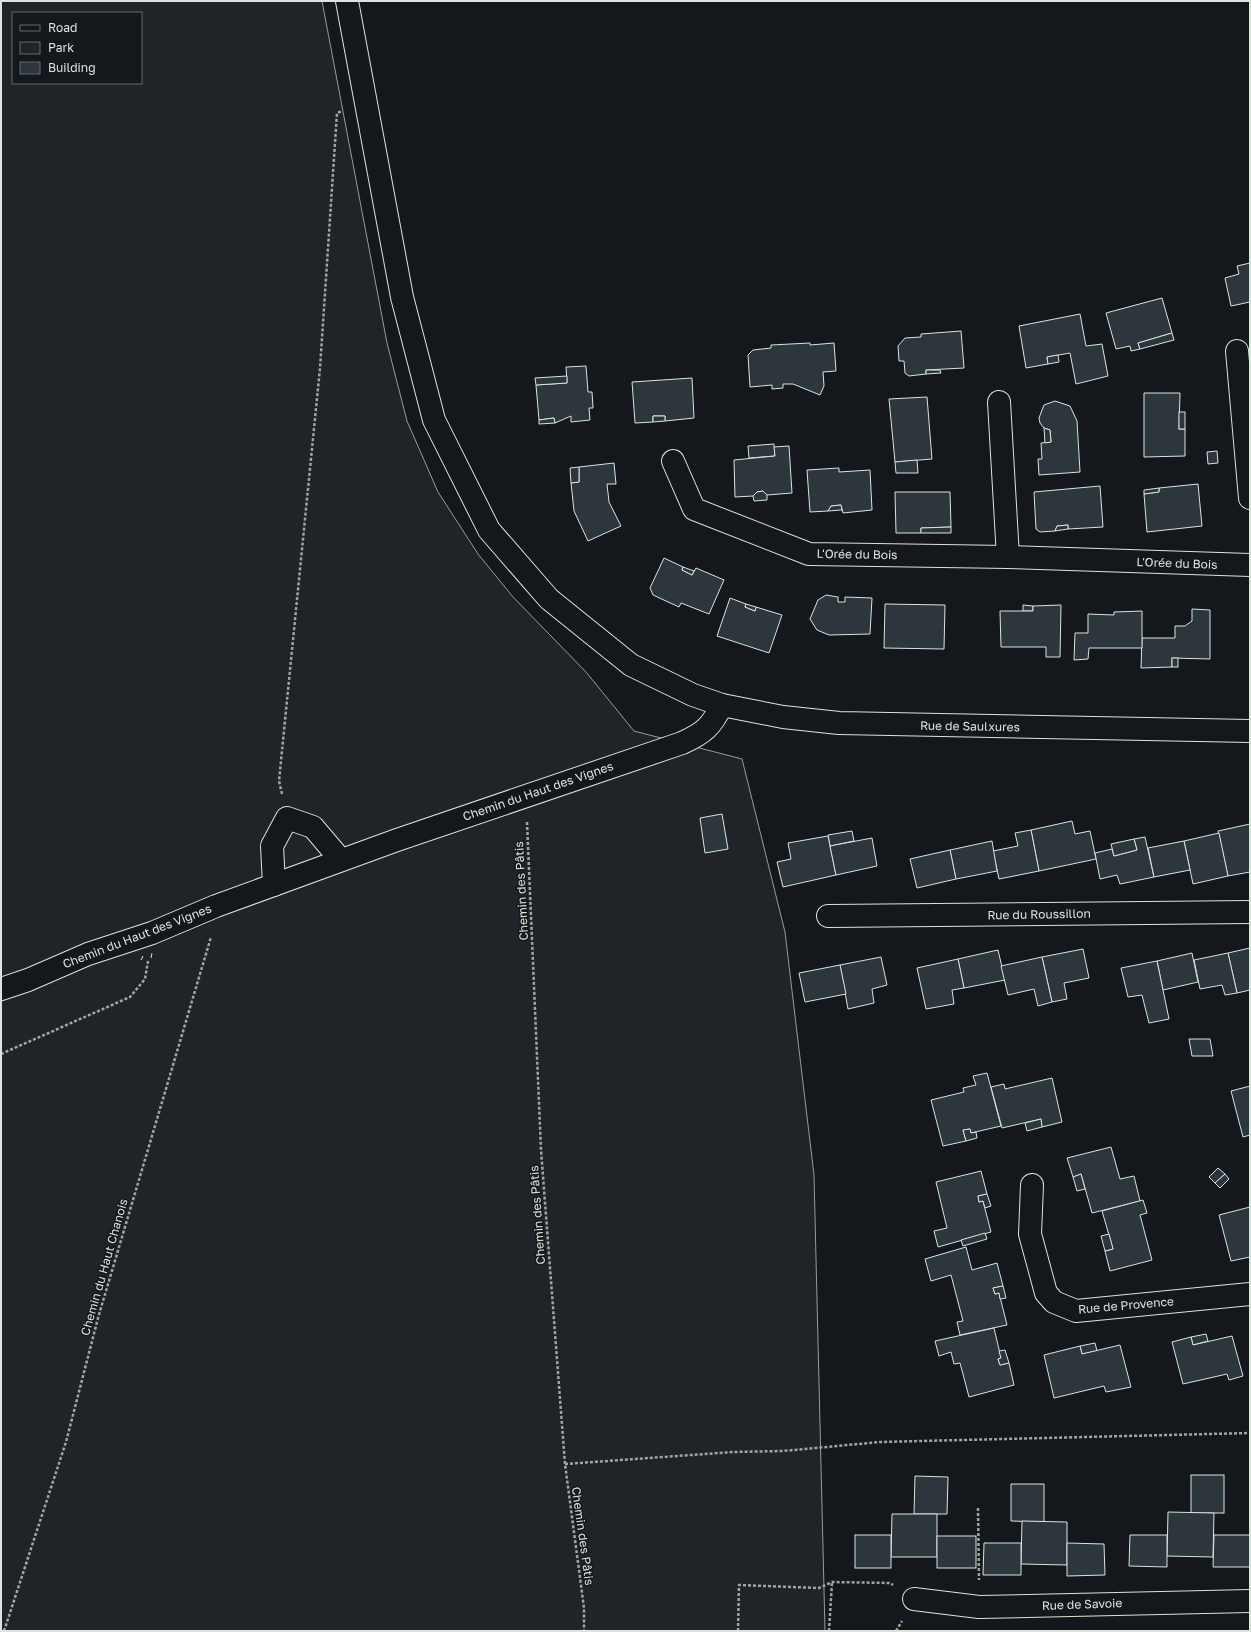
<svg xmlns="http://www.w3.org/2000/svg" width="1251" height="1632" viewBox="0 0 1251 1632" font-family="'Golos Text',sans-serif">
	<rect width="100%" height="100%" fill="#14181c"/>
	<path fill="#202428" stroke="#939e99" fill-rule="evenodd" d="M1,1H322L387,343L407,421L438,492L478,554L513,597L586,672L634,731L742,759L785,932L814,1175L825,1631H1ZM13,13H141V83H13Z"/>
	<g fill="#2c363c" stroke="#d8e6dc">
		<path d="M1250,263V302L1231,306L1225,278L1239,274L1237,266Z"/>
		<path d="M1162,298L1172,333L1138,343L1140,349L1131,351L1130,346L1116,349L1106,313Z"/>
		<path d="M1080,314L1086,346L1102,344L1108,376L1076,384L1070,353L1047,357L1048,364L1026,368L1019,326Z"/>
		<path d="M961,331L964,368L926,370V374L909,376L905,373L904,361H899L898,346L905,338L921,337V334Z"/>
		<path d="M1172,333L1174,340L1140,349L1138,343Z"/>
		<path d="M810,343V345L834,343L836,371L823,372L824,386L820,395L793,384H783V388L772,389V385L750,387L748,355L753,350L771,348V345Z"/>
		<path d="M1058,355L1059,362L1048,364L1047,357Z"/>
		<path d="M586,366L588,392H592L593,408H589L590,420L571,422V416L555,423L554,418L539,420L536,385L567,383L566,367Z"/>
		<path d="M926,370H940L941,373L926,374Z"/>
		<path d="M567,376V383L536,385L535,378Z"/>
		<path d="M692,378L694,418L665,421V416H653V422L635,423L632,382Z"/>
		<path d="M1144,393H1180L1179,429H1185V456L1144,457Z"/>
		<path d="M927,397L932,459L895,462L889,399Z"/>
		<path d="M1055,401L1070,406L1077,421L1080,472L1039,475L1038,459H1042L1041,443L1051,442L1050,430L1044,428L1040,423L1039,418L1044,405Z"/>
		<rect x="1179" y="412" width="6" height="17"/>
		<path d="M653,416H665V421L653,422Z"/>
		<path d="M554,418L555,423L539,424V420Z"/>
		<path d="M1044,428L1050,430L1051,442L1045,443Z"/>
		<path d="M774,444L775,456L749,458L748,446Z"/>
		<path d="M789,446L792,493L767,495L763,491L757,492L753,496L735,497L734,460L775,456L774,447Z"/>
		<path d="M1217,451L1218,463L1208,464L1207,452Z"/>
		<path d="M917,460L918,473H896L895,462Z"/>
		<path d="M614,463L616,484H607L609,502L621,526L588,541L574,511L571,483L579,482V467Z"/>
		<path d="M579,467V482L571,483L570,468Z"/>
		<path d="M839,468V472L870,470L872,510L843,513L841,505L831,506L828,511L810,512L807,470Z"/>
		<path d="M1198,484L1202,526L1147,532L1144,494L1159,492V488Z"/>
		<path d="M1100,486L1103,527L1068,529V525L1057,526L1055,531L1040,532L1036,529L1034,492Z"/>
		<path d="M1159,488V492L1144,494V490Z"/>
		<path d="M763,491L767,495V500L754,501L753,496L757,492Z"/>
		<path d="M895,492H950L951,527L921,528V533H896Z"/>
		<path d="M841,505L842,510L828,511L831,506Z"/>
		<path d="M1068,525V529L1055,531L1057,526Z"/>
		<path d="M951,527V533H921V528Z"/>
		<path d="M664,558L683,567L682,570L692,575L696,568L724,580L709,614L681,603L679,607L653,595L650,588Z"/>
		<path d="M683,567L694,571L692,575L682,570Z"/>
		<path d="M826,595L838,597V602H845V597L872,598L870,634L829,635L817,630L810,619L818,600Z"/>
		<path d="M730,598L746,604L745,607L755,611L756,607L782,615L769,653L717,636Z"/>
		<path d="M746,604L756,607L755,611L745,607Z"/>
		<path d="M885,604L945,605L944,649L884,648Z"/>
		<path d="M1023,605L1033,606V611H1023Z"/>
		<path d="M1061,605L1060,657H1046V647H1001L1000,611H1033V606Z"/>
		<path d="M1192,609L1210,610V659L1172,658V667L1141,668L1142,638H1175V626H1185L1192,621Z"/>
		<path d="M1142,611V648H1089L1088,659L1074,660L1075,633H1088V614L1114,615V612Z"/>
		<rect x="1172" y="658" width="6" height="9"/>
		<path d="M722,814L728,849L705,853L700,818Z"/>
		<path d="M1072,821L1075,834L1090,831L1096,859L1039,871L1031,830Z"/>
		<path d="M1250,824V872L1228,876L1218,831Z"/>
		<path d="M1031,830L1039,871L999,879L993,851L1018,846L1015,833Z"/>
		<path d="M852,831L854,841L830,846L828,835Z"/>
		<path d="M1219,833L1228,876L1193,884L1184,841Z"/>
		<path d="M828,836L836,875L783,887L777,862L791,859L788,843Z"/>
		<path d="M1145,837L1154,877L1120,884L1117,875L1100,879L1095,853L1112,849L1114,856L1137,850L1134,839Z"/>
		<path d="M872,838L877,866L836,875L830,846Z"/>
		<path d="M1134,839L1137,850L1114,856L1111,844Z"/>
		<path d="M992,841L997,871L956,879L950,850Z"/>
		<path d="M1184,841L1190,870L1154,877L1148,848Z"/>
		<path d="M950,850L956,879L917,888L910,859Z"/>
		<path d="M1250,948V990L1237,993L1228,953Z"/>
		<path d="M1083,949L1089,978L1064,983L1067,999L1052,1002L1042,957Z"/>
		<path d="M998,950L1005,980L964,988L958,959Z"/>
		<path d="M1192,953L1198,982L1163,990L1157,961Z"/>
		<path d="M1228,953L1237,993L1225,995L1222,985L1200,989L1194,960Z"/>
		<path d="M881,957L887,985L872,989L874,1003L848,1009L840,965Z"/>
		<path d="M1042,957L1052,1002L1038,1006L1034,989L1008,995L1001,966Z"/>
		<path d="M958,959L964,988L952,990L954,1004L926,1009L917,968Z"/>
		<path d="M1157,961L1169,1019L1149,1023L1142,995L1128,997L1121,968Z"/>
		<path d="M840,965L846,994L805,1002L799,973Z"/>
		<path d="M1189,1039H1210L1213,1056H1192Z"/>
		<path d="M987,1073L1001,1126L971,1133L970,1129L963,1130L966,1141L943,1146L931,1100L964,1092L963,1088L976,1085L973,1076Z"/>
		<path d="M1052,1078L1062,1122L1042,1127L1041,1119L1002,1128L991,1087L1004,1084L1005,1089Z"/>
		<path d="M1250,1086V1135L1243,1137L1231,1091Z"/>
		<path d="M1041,1119L1042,1127L1027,1131L1025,1123Z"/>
		<path d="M970,1129L971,1133L976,1132L977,1138L966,1141L963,1130Z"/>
		<path d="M1111,1147L1120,1179L1134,1176L1140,1201L1092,1213L1081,1174L1073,1177L1067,1158Z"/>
		<path d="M1218,1168L1225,1174L1215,1183L1209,1177Z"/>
		<path d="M981,1171L987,1194L978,1196L979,1202L983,1201L991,1232L938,1247L934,1231L947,1228L936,1182Z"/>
		<path d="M1081,1174L1085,1189L1077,1191L1073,1177Z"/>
		<path d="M1225,1174L1229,1179L1220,1188L1215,1183Z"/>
		<path d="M987,1194L991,1206L985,1208L983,1201L979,1202L978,1196Z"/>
		<path d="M1143,1200L1147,1213L1140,1215L1152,1260L1110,1271L1105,1251L1113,1249L1102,1211Z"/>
		<path d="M1250,1207V1257L1231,1261L1219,1215Z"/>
		<path d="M985,1233L987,1239L963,1246L961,1240Z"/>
		<path d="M1109,1234L1113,1249L1105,1251L1101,1236Z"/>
		<path d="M966,1247L972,1270L997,1263L1003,1286L993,1288L995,1294L999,1293L1007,1325L960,1335L957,1322L963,1321L951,1275L931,1281L925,1259Z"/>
		<path d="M1003,1286L1006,1298L1000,1299L999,1293L995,1294L993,1288Z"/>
		<path d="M994,1328L1001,1358L998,1359L1000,1365L1009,1363L1014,1385L969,1397L960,1363L954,1364L951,1352L939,1356L935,1341Z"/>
		<path d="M1206,1334L1208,1341L1193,1345L1191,1337Z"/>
		<path d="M1232,1336L1243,1376L1229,1380L1227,1374L1183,1384L1172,1342L1191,1337L1193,1345Z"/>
		<path d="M1095,1343L1097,1351L1082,1354L1080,1346Z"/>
		<path d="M1120,1345L1131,1387L1106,1392L1104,1386L1054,1398L1044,1355L1080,1346L1082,1354Z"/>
		<path d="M1005,1350L1009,1363L1000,1365L998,1359L1001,1358L999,1351Z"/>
		<rect x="1191" y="1475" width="33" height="38"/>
		<path d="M915,1476L948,1477L947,1514H914Z"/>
		<path d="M1011,1484H1044V1522L1011,1521Z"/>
		<path d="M1168,1512L1214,1513L1213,1557L1167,1556Z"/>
		<path d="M892,1514H937V1557H891Z"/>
		<path d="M1022,1521L1067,1522V1565L1021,1564Z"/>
		<rect x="855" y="1535" width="36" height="33"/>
		<path d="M1130,1535H1167V1567L1129,1566Z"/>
		<path d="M1214,1535H1250V1567H1213Z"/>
		<rect x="937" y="1536" width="39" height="32"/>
		<path d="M984,1543H1021V1575H983Z"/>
		<path d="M1067,1543L1104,1544L1105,1575L1067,1576Z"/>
	</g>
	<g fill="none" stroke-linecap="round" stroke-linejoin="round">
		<g stroke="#d8e6dc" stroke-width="24">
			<g id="minor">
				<path d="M347,1L402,297L434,420L489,530L549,599L631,665L693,695L722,705L783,717L839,723L1250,731"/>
				<path d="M1237,351L1250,498"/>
				<path d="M999,402L1008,557"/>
				<path d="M673,461L694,509L809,554L1008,557L1250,565"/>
				<path d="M274,885L272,846L287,818L313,827L341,860"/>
				<path d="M828,916L1250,912"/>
				<path d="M1,989L28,980L88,954L152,933L216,906L397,840L682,743C704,733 711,727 722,705"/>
				<path d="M1032,1185L1030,1234L1046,1293L1054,1302L1076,1311L1250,1294"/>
				<path d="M914,1599L979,1607L1250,1601"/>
			</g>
		</g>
		<g stroke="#9da8a2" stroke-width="2.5" stroke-dasharray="3 2" stroke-linecap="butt">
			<path d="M282,794L279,781L320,368L337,113L342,111"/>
			<path d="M527,822L541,1150L565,1464L584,1608V1631"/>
			<path d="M1,1054L130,997L145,979L148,961"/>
			<path d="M565,1464L733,1452L783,1451L880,1442L1250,1433"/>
			<path d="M978,1508L979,1580"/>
			<path d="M4,1631L66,1442L98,1318L211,937"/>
			<path d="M738,1631L739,1585L819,1588L832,1582L890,1583L893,1585"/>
			<path d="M829,1631L832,1582"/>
			<path d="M896,1631L902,1621"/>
		</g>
		<use href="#minor" stroke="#14181c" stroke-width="22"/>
		<g stroke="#d8e6dc" stroke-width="1" stroke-dasharray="5 2" stroke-linecap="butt">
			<path d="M151,958L152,953"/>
			<path d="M141,960L143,956"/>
		</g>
	</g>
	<g text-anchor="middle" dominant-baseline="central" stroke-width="3" stroke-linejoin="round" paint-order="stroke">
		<g font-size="12" fill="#d8e6dc" stroke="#14181c">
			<text transform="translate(857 554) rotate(1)">L'Orée du Bois</text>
			<text transform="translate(1177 563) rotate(2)">L'Orée du Bois</text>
			<text transform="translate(970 726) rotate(1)">Rue de Saulxures</text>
			<text transform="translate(538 791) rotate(-19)">Chemin du Haut des Vignes</text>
			<text transform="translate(521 891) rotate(-93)">Chemin des Pâtis</text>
			<text transform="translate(1039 914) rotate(-1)">Rue du Roussillon</text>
			<text transform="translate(137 936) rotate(-21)">Chemin du Haut des Vignes</text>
			<text transform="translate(537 1215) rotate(-94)">Chemin des Pâtis</text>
			<text transform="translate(104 1267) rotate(-74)">Chemin du Haut Chanois</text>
			<text transform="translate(1126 1305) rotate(-5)">Rue de Provence</text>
			<text transform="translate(583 1536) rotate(82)">Chemin des Pâtis</text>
			<text transform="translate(1082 1604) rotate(-2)">Rue de Savoie</text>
		</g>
	</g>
	<rect width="1251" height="1632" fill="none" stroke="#d8e6dc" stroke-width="4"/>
	<rect x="12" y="12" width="130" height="72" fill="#14181c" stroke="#626a69"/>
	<rect x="20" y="25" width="20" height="6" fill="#14181c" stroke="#626a69"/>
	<text x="48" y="32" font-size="12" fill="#d8e6dc">Road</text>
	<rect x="20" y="42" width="20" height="12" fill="#202428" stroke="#626a69"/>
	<text x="48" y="52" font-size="12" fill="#d8e6dc">Park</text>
	<rect x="20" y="62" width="20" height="12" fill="#2c363c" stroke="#626a69"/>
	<text x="48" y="72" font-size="12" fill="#d8e6dc">Building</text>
</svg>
